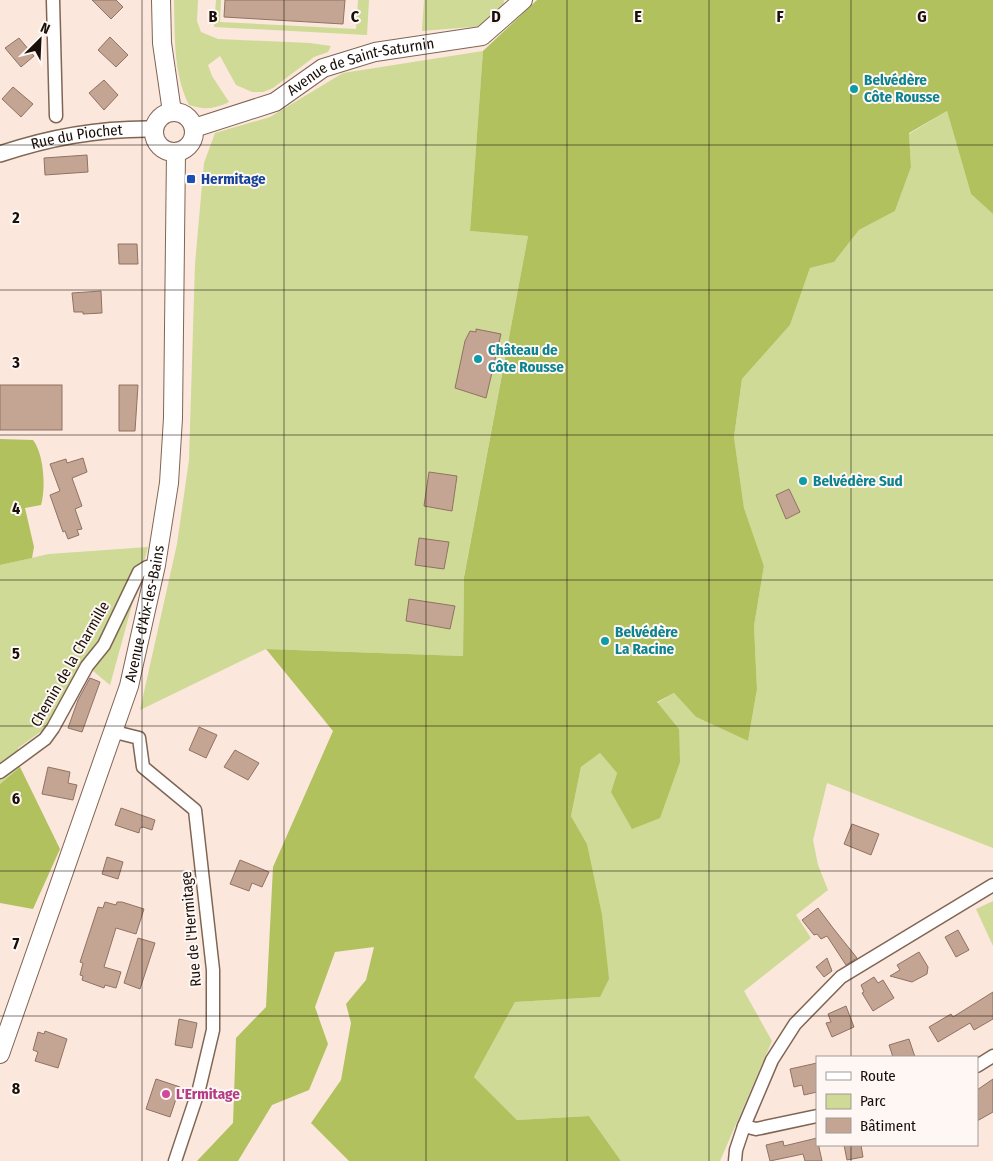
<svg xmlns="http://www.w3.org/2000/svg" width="993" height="1161" viewBox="0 0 993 1161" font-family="'Fira Sans Condensed',sans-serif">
	<rect width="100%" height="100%" fill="#fbe7dc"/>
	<g fill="#ceda95">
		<path d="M174,0H198L197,21L201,32L218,39L310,43L331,46L328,52L314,57L273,88L263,92H252L236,85L220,56L208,65L212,76L229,102C215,109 204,110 189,105C173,73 175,35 174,0Z"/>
		<path d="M216,0H221L220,22L356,29L358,0H369L367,35L214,27Z"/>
		<path d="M424,0H504L503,12L484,26L422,31Z"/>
		<path d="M483,51L470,231L528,236L464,576L463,656L266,649L140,710L177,544L189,460L195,264L204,163L215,133L270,117L343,73Z"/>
		<path d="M947,111L971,194L993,214V848L827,783L813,840L818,865L828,890L796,915L811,938L744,991L772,1041L720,1161H621L589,1116L517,1120L474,1077L515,1002L600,997L587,844L571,816L581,767L600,753L617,773L611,792L679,729L657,703L674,693L696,717L748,741L757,689L754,626L764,566L744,508L734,437L742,379L790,325L810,268L834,262L859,230L895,211L911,167L909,134Z"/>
		<path d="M148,547L110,685L87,666L43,730L18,748L20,767L0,784V565L49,554Z"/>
		<path d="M993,901V946L976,909Z"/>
	</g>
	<g fill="#b1c15e">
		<path d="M537,0H993V214L971,194L947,111L909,133L911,167L895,211L859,230L834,262L810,268L790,325L742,379L734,437L744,508L764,566L754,626L757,689L748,741L696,717L674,693L657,702L679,729L680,762L660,818L632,829L611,792L617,773L600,753L581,767L571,816L587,844L602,915L609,979L600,997L515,1002L474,1077L517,1120L589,1116L621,1161H349L311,1123L341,1080L351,1023L346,1004L366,980L374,947L335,952L315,1007L328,1044L309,1090L272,1105L238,1161H197L233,1123L236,1038L266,1007L273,867L333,731L266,649L463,656L464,577L528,236L470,231L483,51Z"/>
		<path d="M0,439L33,440C44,454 46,488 41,505L25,508L34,547L32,558L0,565Z"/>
		<path d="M20,767L60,849L33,909L0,903V784Z"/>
	</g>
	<g fill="#c4a493" stroke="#907362">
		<path d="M92,0H116L123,7L111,19Z"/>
		<path d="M225,0H345L343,24L224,17Z"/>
		<path d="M110,37L128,55L116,67L98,50Z"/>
		<path d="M19,38L34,56L21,67L5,48Z"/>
		<path d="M104,80L118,95L104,110L89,93Z"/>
		<path d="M13,87L33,104L21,117L2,99Z"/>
		<path d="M87,155L88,172L45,175L44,158Z"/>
		<path d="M118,244H137L138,264H119Z"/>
		<path d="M101,291L102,313L83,314V312H74L72,293Z"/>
		<path d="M476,329L501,334L486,398L455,388L465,341L470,331L476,332Z"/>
		<rect x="0" y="385" width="62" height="45"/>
		<path d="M119,385H138L135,431H119Z"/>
		<path d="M83,458L87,472L72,478L82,506L75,509L82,529L77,530L79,535L68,539L65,531L63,532L50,495L60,491L50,464L66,459L67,463Z"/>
		<path d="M429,472L457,476L452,511L424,506Z"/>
		<path d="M789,489L800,512L786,519L776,495Z"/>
		<path d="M419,538L449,542L444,569L415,565Z"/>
		<path d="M409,599L455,606L450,629L406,621Z"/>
		<path d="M90,678L100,682L82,732L68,728L78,700Z"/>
		<path d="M199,727L217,735L206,758L189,750Z"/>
		<path d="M235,750L259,763L248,780L224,767Z"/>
		<path d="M48,767L70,772L68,783L77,785L73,800L42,794Z"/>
		<path d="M121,808L155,820L152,830L143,827L140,828L139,833L115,825Z"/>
		<path d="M852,824L879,834L871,855L844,844Z"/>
		<path d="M107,857L123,862L118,879L102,874Z"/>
		<path d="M240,860L269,872L262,887L252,883L249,891L230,884Z"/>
		<path d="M105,902L116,905L117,902H122L144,909L136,934L116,928L104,967L121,972L116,988L105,985L104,988L82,980L83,976L80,975L83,963L80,962L98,907L103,908Z"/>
		<path d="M818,908L833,928L857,958L846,965L827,936L821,939L817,934L814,935L802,920Z"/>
		<path d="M958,930L969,950L956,957L945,937Z"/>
		<path d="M138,938L155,943L140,989L124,983Z"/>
		<path d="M919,952L928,967L927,974L912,982L890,976L900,970L897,965Z"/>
		<path d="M827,958L832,971L824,977L816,967Z"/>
		<path d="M874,977L878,983L883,980L894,998L873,1011L862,993L864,992L861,985Z"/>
		<path d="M993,992V1019L974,1030L970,1023L938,1042L929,1027L951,1014L953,1017Z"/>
		<path d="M846,1006L854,1027L832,1037L826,1023L831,1022L828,1014Z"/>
		<path d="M179,1019L197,1023L192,1048L175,1045Z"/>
		<path d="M45,1031L67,1039L58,1068L35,1061L38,1052L33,1050L38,1032L44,1034Z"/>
		<path d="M909,1039L915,1057H893L889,1045Z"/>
		<path d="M817,1063V1092L804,1095L802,1085L794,1087L790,1069Z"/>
		<path d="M156,1079L180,1087L170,1117L146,1109Z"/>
		<path d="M993,1079V1112L977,1121V1090Z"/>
		<path d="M817,1138L822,1161H805L803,1154L770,1161L766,1145L783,1141L784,1146Z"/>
		<path d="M844,1145H861L863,1157L847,1160Z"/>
	</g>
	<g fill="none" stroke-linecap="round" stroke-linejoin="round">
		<g stroke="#816554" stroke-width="15">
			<g id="minor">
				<path d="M53,0L56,116"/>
				<path d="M115,732L139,738L143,767L195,810L213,970V1030L199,1089L175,1161"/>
				<path d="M0,772L45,739L53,728L87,666L104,645L139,572L147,567L156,565"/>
				<path d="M977,1066L993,1056"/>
				<path d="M744,1126L756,1129L817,1116"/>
				<path d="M735,1161L736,1150L744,1126L772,1060L795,1024L841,977L993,885"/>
			</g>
		</g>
		<g stroke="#816554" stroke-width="18">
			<g id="tertiary">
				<path id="s1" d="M0,154C50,137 102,128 155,129"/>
			</g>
		</g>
		<g stroke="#816554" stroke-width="20">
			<g id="secondary">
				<path d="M161,0L162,43L172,112"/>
				<circle cx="174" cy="132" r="20"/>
				<path id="s2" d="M194,128L275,102L323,68L375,52L482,36L523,0"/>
				<path id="s3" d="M0,1054L129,686L156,565L169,483L173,418L176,152"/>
			</g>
		</g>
		<use href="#minor" stroke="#fff" stroke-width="12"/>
		<use href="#tertiary" stroke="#fff" stroke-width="15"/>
		<use href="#secondary" stroke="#fff" stroke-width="18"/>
	</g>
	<path fill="none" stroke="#190e08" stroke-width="1" stroke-opacity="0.55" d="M142,0V1161M284,0V1161M426,0V1161M567,0V1161M709,0V1161M851,0V1057M0,145H993M0,290H993M0,435H993M0,580H993M0,726H993M0,871H993M0,1016H993M851,1145V1161"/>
	<g fill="#0f9aa8" stroke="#fef7f4" stroke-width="2">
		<circle cx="854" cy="89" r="5"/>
		<circle cx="478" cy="359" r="5"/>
		<circle cx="803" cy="481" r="5"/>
		<circle cx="605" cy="641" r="5"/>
	</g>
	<rect fill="#1a4fb4" stroke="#fef7f4" stroke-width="2" x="186" y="174" width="10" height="10" rx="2.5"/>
	<circle fill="#d1479c" stroke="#fef7f4" stroke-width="2" cx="166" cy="1094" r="5"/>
	<g text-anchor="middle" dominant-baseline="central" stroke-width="4" stroke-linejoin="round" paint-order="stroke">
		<g font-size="15" fill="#190e08" stroke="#fef7f4">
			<text stroke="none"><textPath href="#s2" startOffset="180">Avenue de Saint-Saturnin</textPath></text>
			<text stroke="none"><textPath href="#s1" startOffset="79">Rue du Piochet</textPath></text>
			<text stroke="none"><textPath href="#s3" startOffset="464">Avenue d'Aix-les-Bains</textPath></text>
			<text transform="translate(70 664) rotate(-60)">Chemin de la Charmille</text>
			<text transform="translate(191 929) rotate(-95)">Rue de l'Hermitage</text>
		</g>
		<g font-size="15" font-weight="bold" fill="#0d838f" stroke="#fef7f4" text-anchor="start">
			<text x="864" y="80">Belvédère<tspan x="864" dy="17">Côte Rousse</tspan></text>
			<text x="488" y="350">Château de<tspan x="488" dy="17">Côte Rousse</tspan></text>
			<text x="813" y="481">Belvédère Sud</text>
			<text x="615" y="632">Belvédère<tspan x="615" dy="17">La Racine</tspan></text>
		</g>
		<g font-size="15" font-weight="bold" fill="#164399" stroke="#fef7f4" text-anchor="start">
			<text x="201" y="179">Hermitage</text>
		</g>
		<g font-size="15" font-weight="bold" fill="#b23c85" stroke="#fef7f4" text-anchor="start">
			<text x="176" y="1094">L'Ermitage</text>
		</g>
	</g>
	<g font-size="16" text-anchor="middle" font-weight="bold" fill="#190e08" stroke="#fef7f4" stroke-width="4" stroke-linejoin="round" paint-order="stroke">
		<text x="213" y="22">B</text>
		<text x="355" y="22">C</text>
		<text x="496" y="22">D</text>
		<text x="638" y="22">E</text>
		<text x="780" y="22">F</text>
		<text x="922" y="22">G</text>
		<text x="16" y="223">2</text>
		<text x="16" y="368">3</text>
		<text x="16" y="514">4</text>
		<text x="16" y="659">5</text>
		<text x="16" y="804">6</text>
		<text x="16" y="949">7</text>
		<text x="16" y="1094">8</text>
	</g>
	<rect x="816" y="1056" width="162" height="90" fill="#fef7f4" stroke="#a29a96"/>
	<rect x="826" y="1072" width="25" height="8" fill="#ffffff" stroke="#a29a96"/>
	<text x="860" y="1081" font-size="15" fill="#190e08">Route</text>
	<rect x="826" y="1094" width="25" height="15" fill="#ceda95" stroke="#a29a96"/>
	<text x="860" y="1106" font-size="15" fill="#190e08">Parc</text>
	<rect x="826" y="1118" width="25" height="15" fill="#c4a493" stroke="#a29a96"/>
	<text x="860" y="1131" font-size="15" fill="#190e08">Bâtiment</text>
	<g transform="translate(40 40) rotate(24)" stroke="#fef7f4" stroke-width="4" paint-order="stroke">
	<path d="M0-4L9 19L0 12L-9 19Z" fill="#190e08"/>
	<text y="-8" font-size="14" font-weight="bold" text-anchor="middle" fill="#190e08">N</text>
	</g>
</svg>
